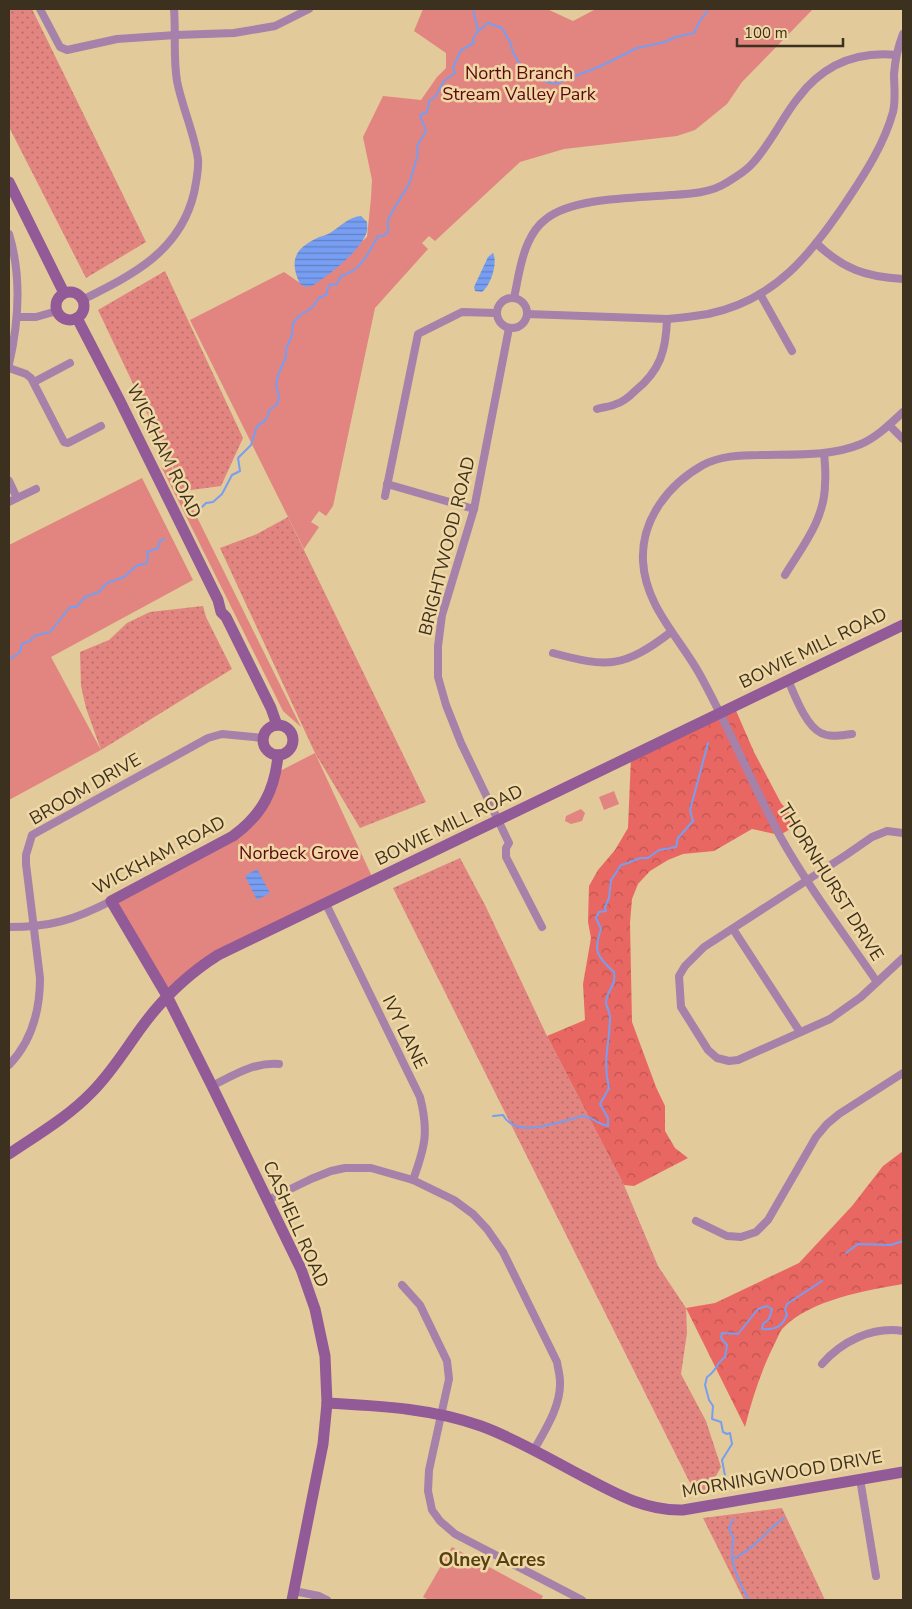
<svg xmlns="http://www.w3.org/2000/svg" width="912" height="1609" viewBox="0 0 912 1609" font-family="'Nunito Sans',sans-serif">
	<defs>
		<pattern id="grass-dots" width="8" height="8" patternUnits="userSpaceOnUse" patternTransform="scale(1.25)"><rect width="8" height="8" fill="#e2847f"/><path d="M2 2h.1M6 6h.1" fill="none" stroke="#b86d67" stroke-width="1.8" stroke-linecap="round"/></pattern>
		<pattern id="forest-crowns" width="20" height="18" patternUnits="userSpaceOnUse" patternTransform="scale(1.25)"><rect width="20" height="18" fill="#e96763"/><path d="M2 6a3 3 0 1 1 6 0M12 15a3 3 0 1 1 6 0" fill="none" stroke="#be5551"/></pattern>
		<pattern id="water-rules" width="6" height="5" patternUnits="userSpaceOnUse" patternTransform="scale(1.25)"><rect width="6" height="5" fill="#779ef2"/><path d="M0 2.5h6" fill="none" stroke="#6381c3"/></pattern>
	</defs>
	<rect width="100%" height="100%" fill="#e2ca9a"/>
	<g fill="url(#grass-dots)">
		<path d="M9,9H32L146,242L86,278L9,127Z"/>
		<path d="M165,271L243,438L221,486L184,491L98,310Z"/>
		<path d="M288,517L426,802L360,828L315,753L220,548L257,534Z"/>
		<path d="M203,606L206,617L232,669L101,750L86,708L81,686L80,652L109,640L127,623L150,612Z"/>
		<path d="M460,858L485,905L547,1036L624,1185L658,1266L686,1308L687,1333L681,1374L706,1421L721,1467L707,1492L695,1493L393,888Z"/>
		<path d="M782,1508L825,1600H744L703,1518Z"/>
	</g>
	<g fill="url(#forest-crowns)">
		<path d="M734,706L754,752L781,803L799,824L780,835L752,829L714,851L683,854L668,860L650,871L638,884L632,899L630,923L632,1022L656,1087L665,1106V1131L675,1148L688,1158L634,1186L624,1185L547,1036L585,1020L583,984L591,938L588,922L589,886L598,870L615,850L628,828L631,757Z"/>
		<path d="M903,1151V1284C867,1290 810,1300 783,1328C779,1332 777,1340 774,1345C761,1371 752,1399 745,1427L686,1308L715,1303L799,1263L852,1206L883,1166Z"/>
	</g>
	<g fill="#e2847f">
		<path d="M423,9H547L573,21L596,9H813L742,82L727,104L695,130L677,136L564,149L520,162L435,241L429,236L422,243L428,249L375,308L333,506L326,516L319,511L311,522L319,527L304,549L190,320L284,272L300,283H315L367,237L371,198L372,180L363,137L383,96L421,100L437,77L446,68V53L414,31Z"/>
		<path d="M170,464L184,491L301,727L283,711L162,468Z"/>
		<path d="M142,478L193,580L51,657L101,750L9,800V545Z"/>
		<path d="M315,753L374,881L255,936L167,996L111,901L246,826L276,773Z"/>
		<path d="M614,791L619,804L604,810L599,797Z"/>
		<path d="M581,809L585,813L582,821L571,824L565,821L566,816Z"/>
		<path d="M452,1547L543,1596L541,1600H429L423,1597Z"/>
	</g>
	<g fill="url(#water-rules)">
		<path d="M361,216L367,222C367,226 368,230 366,234C358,253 329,275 312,286L306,287L300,284C290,263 293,250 315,239C320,236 325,236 330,233C340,227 348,217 361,216Z"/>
		<path d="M493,253C498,263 491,285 482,292L475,291L474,287L488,257Z"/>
		<path d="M257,869L270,893L257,900L245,876Z"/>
	</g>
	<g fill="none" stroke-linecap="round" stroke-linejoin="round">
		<g stroke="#779ef2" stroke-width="2">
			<path d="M473,9L478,31"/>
			<path d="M195,514L206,503L213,502L222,494L232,475L240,471L238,458L251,445L257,426C265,421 268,419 269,410L277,405L279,397L276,385L278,375L286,357V349L292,335L293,323L300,315L312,308L319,298L326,295L329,285L337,284L341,276C361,271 369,252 378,236H383L388,232V219L409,184L418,154L417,146L426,131L420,115L427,112L429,101L435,97L444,81L455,73L453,67L461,50L474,43L473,39L478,31L488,23L502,28L510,42L513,52L523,70L537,79L555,84L601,66L637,48L665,42L676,37L694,33L699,22L709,9"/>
			<path d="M9,660L20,652L22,644L30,641L34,636L50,632L70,607H76L85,597L99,592L107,583L124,577L136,566L147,563L148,558L147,552L158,548L160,541L164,539"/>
			<path d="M493,1116L503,1115C515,1138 552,1124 572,1119C576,1118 580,1116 583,1116C594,1117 596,1124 608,1126V1118L600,1104L609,1088C602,1059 610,1044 610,1017C610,1011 606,1007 606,1002C607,989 616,988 614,972C597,957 593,951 601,929L596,918L599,912L606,911L605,907L609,898L611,880L621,865L628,863L640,858H648L659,850L676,847L678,838L693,821L690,810L708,743"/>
			<path d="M846,1253L858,1244L891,1245L903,1241"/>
			<path d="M727,1486L722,1460L732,1444L730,1433L727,1434L723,1432L721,1422L712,1419L713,1406L709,1400L705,1385L707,1377C717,1371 716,1363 725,1357L727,1345L721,1338L722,1333L738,1334L758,1309L767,1306L772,1309L769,1319L763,1324L762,1329C775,1330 782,1327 787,1315L785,1310L787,1304L822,1281"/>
			<path d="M733,1519L729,1529L734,1539C727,1559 739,1582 749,1600"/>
			<path d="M732,1559C752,1552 766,1530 784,1518"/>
		</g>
		<g stroke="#a681a9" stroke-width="8">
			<path d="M40,9L60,47L67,50L117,39L176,35L234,33L275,26L309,9"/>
			<path d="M9,234C22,277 19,321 9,364"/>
			<path d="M816,243C843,269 866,277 903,279"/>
			<path d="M760,294L792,351"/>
			<path d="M514,298C518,280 520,260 528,243C532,234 538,225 546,219C573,197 637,198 671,195C688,194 711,193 726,183C734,178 743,173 750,166C770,146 781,119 798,98C823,65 855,51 896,55"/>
			<circle cx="512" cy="313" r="15"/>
			<path d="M82,300C132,275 180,252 194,193C196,182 199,170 198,159C194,132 182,107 177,81C173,57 176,33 174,9"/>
			<path d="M527,314L667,319C681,318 695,316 708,314C776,300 812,253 848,199C866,172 884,144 893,112C896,100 894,87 894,74C895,60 898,47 903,34"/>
			<path d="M17,317H36L57,311"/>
			<path d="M509,328L474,509L442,615L438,646V677L446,705L461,743L509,843L506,848V857L542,927"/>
			<path d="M9,368L26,374L31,378L64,442L68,443L101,426"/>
			<path d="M34,382L70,363"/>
			<path d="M597,409C603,407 610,407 616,404C623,402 630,396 635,391C660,371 666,351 667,319"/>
			<path d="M889,425L903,439"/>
			<path d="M9,481L17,498L9,502"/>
			<path d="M387,484L474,509"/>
			<path d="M385,496L418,334L462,312L496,313"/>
			<path d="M17,498L36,489"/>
			<path d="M785,575C802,547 825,519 825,484C826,473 825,463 824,453"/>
			<path d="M553,653C608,668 624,668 671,632"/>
			<path d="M788,680C795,696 806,726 821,733C831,738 842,735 852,734"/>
			<path d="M903,833L887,831L872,837L846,855L704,947L685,966L679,976L681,1007L708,1050L717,1058L729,1061L738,1060L830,1019L861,997L903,958"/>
			<path d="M325,902L420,1097C429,1132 425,1147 413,1180"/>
			<path d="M9,927C51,927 74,920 111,901"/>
			<path d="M733,929L800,1032"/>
			<path d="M877,982C845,935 809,888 781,838C752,784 729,727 699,673C678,636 645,605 643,561C641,519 669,484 703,465C720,456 740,455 759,455C792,454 830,457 861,444C877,437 890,424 903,412"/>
			<path d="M9,1065C32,1041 40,1011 40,978L26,864V855L32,835L208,738L222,734L263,738"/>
			<path d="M212,1086C234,1075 254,1062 279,1064"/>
			<path d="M268,1200L311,1179L331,1171L345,1168H371L413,1180L454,1200L473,1214L487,1229L503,1252L557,1362C558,1369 560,1375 560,1382C561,1406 545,1430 534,1450"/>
			<path d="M696,1221L727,1236L741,1237L756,1232L768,1220L816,1137L827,1124L839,1114L903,1073"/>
			<path d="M402,1285L420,1305L447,1361L449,1379L429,1470L428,1491L432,1510L440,1521L455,1534L582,1600"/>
			<path d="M822,1364C842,1341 873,1326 903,1331"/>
			<path d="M860,1479L876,1576"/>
			<path d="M294,1591L319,1596L327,1600"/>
		</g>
		<g stroke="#925a96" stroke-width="11">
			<path d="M9,182L64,293"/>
			<circle cx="70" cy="306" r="14"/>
			<path d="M77,318L120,401L218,600L221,612L226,617L271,708L277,725"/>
			<circle cx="278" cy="740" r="15"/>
			<path d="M278,755C275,790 262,815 233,836L111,901L167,996L212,1086L301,1269L315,1309L325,1356L327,1403L323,1444L292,1600"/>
			<path d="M9,1154C37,1135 68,1117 92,1092C111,1073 125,1050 141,1028C162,999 188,974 218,955L903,625"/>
			<path d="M327,1403C379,1406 431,1408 481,1426C517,1439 553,1461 586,1478C618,1495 647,1511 683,1510L903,1472"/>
		</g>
	</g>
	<g text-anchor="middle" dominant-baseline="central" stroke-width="5" stroke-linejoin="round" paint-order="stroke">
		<g font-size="18" fill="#5c070f" stroke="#f0d7a6">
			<text x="519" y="73">North Branch<tspan x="519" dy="21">Stream Valley Park</tspan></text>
			<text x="299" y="853">Norbeck Grove</text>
		</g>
		<g font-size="18" fill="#3b311e" stroke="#f0d7a6">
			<text transform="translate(164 451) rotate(64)">WICKHAM ROAD</text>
			<text transform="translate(447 546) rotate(-76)">BRIGHTWOOD ROAD</text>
			<text transform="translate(813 648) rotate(-26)">BOWIE MILL ROAD</text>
			<text transform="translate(85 789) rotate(-30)">BROOM DRIVE</text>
			<text transform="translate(449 825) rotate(-26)">BOWIE MILL ROAD</text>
			<text transform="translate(159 855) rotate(-28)">WICKHAM ROAD</text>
			<text transform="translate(831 882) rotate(58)">THORNHURST DRIVE</text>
			<text transform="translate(405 1032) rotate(64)">IVY LANE</text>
			<text transform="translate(296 1224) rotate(66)">CASHELL ROAD</text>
			<text transform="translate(782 1474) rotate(-10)">MORNINGWOOD DRIVE</text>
		</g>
		<g font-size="19" font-weight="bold" fill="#554111" stroke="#f0d7a6">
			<text x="492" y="1560">Olney Acres</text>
		</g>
	</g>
	<rect width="912" height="1609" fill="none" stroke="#3b311e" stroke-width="20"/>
	<path d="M737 38v8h106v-8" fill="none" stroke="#3b311e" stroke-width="2.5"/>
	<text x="744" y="38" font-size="15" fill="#3b311e" stroke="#f0d7a6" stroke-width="4" paint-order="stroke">100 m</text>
</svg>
